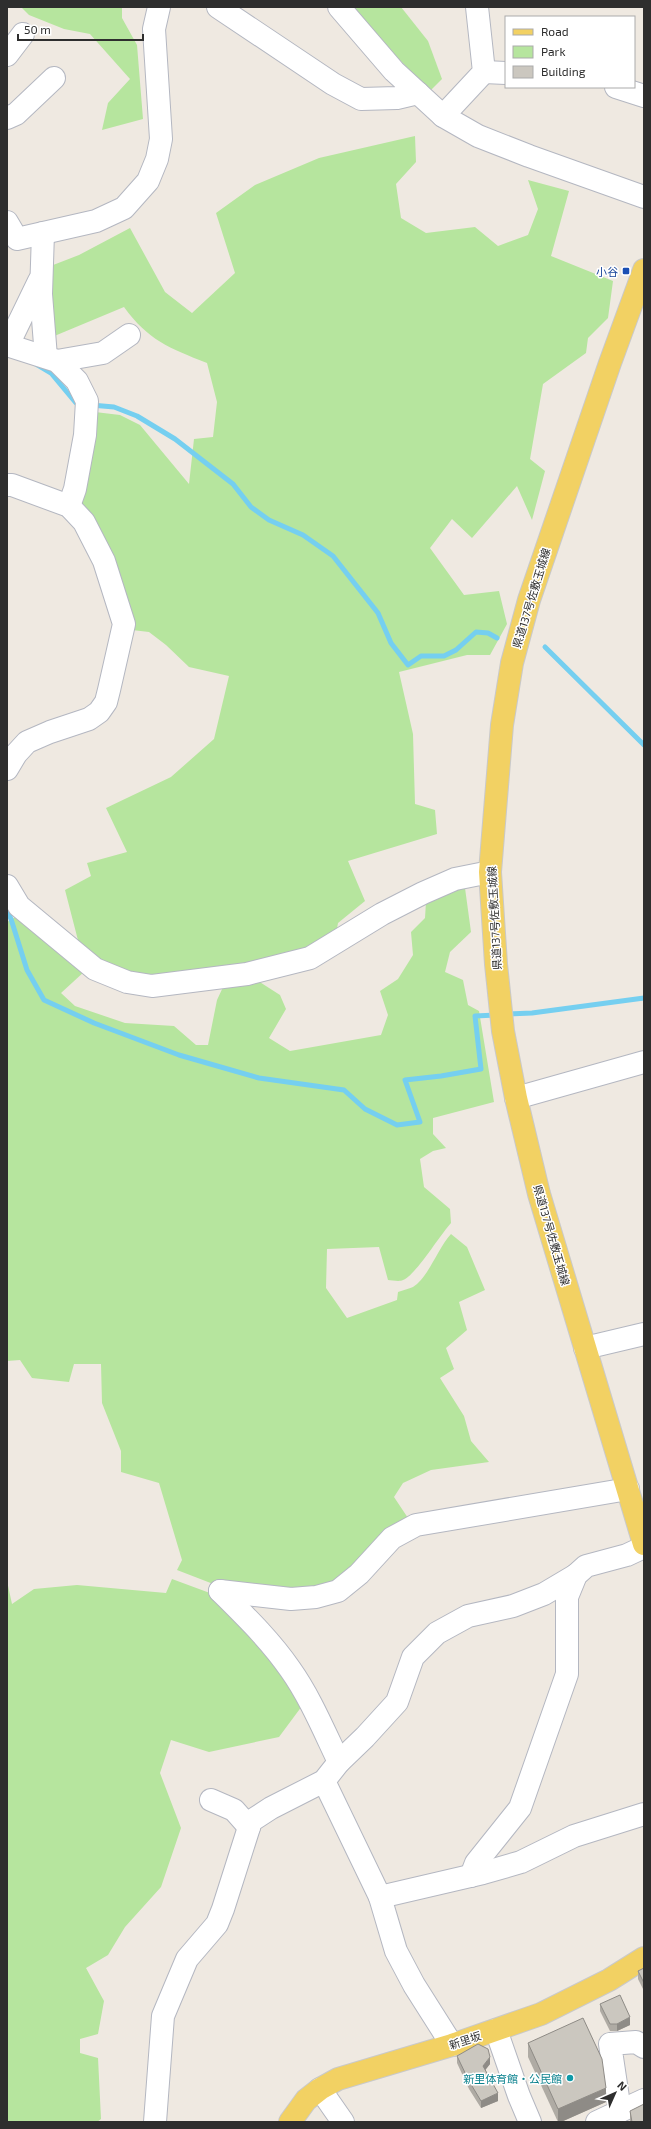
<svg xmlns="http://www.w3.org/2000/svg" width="651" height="2129" viewBox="0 0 651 2129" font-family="'Exo 2','Noto Sans JP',sans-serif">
	<rect width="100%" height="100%" fill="#efe9e1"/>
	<g fill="#b6e59e">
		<path d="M21,7H122V18L137,45L143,119L102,130L108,103L130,79L90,34L64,29L29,15Z"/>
		<path d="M354,7H401L428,41L442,79L430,91L388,48Z"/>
		<path d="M415,136L416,162L396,184L401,218L426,233L475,227L498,246L528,235L538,209L528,180L569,191L551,256L613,281L608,318L588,338L586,353L543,384L530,459L545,471L532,520L517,486L472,538L452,519L430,548L464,595L499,591L507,624L490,655H467L399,672L413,734L415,804L435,810L437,834L348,861L365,901L338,923L336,934L305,951L243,969L152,977L125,975L80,948L65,890L91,876L87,863L127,852L106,808L171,777L214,739L229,676L189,667L166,645L149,632L132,630L78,502L95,412L120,415L140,425L189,484L194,439L213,437L217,402L207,363C169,348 148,340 124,307L52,337L48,267L79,255L130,228L165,292L192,313L235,273L216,213L255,185L319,158Z"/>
		<path d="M456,887L465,888L471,932L450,952L445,972L463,980L468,1005L479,1011L494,1102L433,1118V1134L446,1148L433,1151L420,1159L424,1187L450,1209L451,1223C440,1235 415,1276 403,1280C399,1282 392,1280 388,1280L379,1247L327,1249L326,1288L347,1318L397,1300L398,1292C403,1290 409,1289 413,1287C428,1278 438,1248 451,1234L467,1247L485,1290L459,1302L467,1330L446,1348L454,1369L440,1378L464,1416L471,1441L489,1462L431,1470L403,1483L394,1497L408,1518L339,1584L310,1593L221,1587L177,1570L182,1560L159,1483L121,1472V1451L102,1403L101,1364H74L69,1382L32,1378L20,1360L7,1361V922L17,916L85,971L61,993L75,1006L125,1023L174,1026L196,1045H208L217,1000L224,985L255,979L280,995L286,1009L269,1038L290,1051L381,1035L388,1015L380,991L398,979L413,955L411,932L425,918L426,902Z"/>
		<path d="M172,1579L218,1596L266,1645L302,1706L279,1737L209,1752L171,1740L160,1773L181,1828L161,1887L125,1927L108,1955L86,1968L104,2001L98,2034L80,2039V2053L98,2058L101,2119L97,2122H7V1581L12,1604L34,1589L77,1585L166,1593Z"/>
	</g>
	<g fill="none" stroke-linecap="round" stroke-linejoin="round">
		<g stroke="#75cff0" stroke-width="5">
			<path d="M36,364L51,373L76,403L81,404"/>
			<path d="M91,405L114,407L137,416L175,439L233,484L251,507L269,520L303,535L333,556L378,613L391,643L408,665L421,656H444L456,650L476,632L488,633L497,638"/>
			<path d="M545,647L644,745"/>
			<path d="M7,910L11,919L27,970L44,1000L94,1023L179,1055L259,1078L344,1090L365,1109L397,1125L420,1122L405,1080L441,1076L481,1069L475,1016L496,1015"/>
			<path d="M506,1014L532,1013L644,998"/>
		</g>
		<g stroke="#b4b7c1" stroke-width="24">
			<g id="minor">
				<path d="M218,7L333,84L361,99L397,98L418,93"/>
				<path d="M339,7L394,71L443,116L478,136L529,156L644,197"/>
				<path d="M7,55L23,34"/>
				<path d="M484,72L506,73"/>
				<path d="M616,87L644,96"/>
				<path d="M443,116L484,72L477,7"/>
				<path d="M7,118L16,114L54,78"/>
				<path d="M7,222L17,239L96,221L124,208L148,181L157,159L161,139L154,29L159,7"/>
				<path d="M43,233L41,294L46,357"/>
				<path d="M7,345L57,361L77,381L87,401L85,435L75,489L69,506"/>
				<path d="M8,345L39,281"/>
				<path d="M57,361L103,353L129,335"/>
				<path d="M7,485H12L69,506L84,522L104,561L124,624L109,690L106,702L99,712L89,719L50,732L27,742L16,754L7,769"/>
				<path d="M7,886L19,906L95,969L127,982L152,986L247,974L310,958L382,914L423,893L455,879L490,872"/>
				<path d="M516,1098L644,1062"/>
				<path d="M585,1348L644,1334"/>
				<path d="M220,1591L291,1599L316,1597L338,1591L359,1574L392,1538L416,1525L628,1489"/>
				<path d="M220,1591C245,1616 270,1640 290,1669C310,1697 324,1731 339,1762"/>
				<path d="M324,1781L380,1897"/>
				<path d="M211,1800L234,1810L249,1827"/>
				<path d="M471,1876L476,1863L520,1808L567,1674V1597L576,1575L586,1566L627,1555L644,1547"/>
				<path d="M496,2030L519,2096L530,2122"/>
				<path d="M452,2045L414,1985L396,1951L380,1897L483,1873L521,1862L574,1836L644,1814"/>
				<path d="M320,2089L343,2122"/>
				<path d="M620,2111L610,2044L636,2042L644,2047"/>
				<path d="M155,2122L163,2016L187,1959L217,1924L223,1909L251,1821L271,1808L324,1781L339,1762L365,1737L397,1702L413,1657L437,1633L468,1616L513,1606L544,1594L576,1575"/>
				<path d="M597,2122L644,2100"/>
			</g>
		</g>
		<g stroke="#c9c9c9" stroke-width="24">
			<g id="major">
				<path d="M644,270L610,363L529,600L512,663L502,725L490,872L496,964L503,1031L516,1098L539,1194L644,1544"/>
				<path d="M290,2122L306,2100L320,2089L338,2079L452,2045L541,2014L609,1980L644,1958"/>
			</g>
		</g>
		<use href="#minor" stroke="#fff" stroke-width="22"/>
		<use href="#major" stroke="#f2d163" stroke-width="22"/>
	</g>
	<g fill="#afaba4">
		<path d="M644,1968V1991L638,1979V1971Z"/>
		<path d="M600,2004L630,2025L617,2031H610L600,2011Z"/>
		<path d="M528,2043L606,2102L561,2122H558L528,2057Z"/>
		<path d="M457,2056L490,2064L485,2070L498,2101L481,2108L469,2089L457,2063Z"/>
		<path d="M630,2111L644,2122H630Z"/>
	</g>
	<g fill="#8e8b86">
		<path d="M630,2017V2025L617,2031V2024Z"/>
		<path d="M490,2057V2064L483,2073V2066Z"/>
		<path d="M606,2088V2102L561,2122H558V2109Z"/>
		<path d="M498,2093V2101L481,2108V2101Z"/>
	</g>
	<g fill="#cbc7bf" stroke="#8e8b86">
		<path d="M644,1968V1983L638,1971Z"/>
		<path d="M620,1995L630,2017L617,2024H610L600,2004Z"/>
		<path d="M583,2018L602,2059L606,2088L558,2109L528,2043Z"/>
		<path d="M478,2044L488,2049L490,2057L483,2066L498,2093L481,2101L469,2081L457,2056Z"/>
		<path d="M644,2104V2122H632L630,2111Z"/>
	</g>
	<rect fill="#1a4fb4" stroke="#fff" stroke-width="1.5" x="622" y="267" width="8" height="8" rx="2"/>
	<circle fill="#0f9aa8" stroke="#fff" stroke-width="1.5" cx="570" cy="2078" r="4"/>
	<g text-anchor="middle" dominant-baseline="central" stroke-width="3" stroke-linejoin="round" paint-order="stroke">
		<g font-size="11" fill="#164399" stroke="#fff" text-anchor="end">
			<text x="618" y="271">小谷</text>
		</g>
		<g font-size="11" fill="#2e2e2e" stroke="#fff">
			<text transform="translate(531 598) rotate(-73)">県道137号佐敷玉城線</text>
			<text transform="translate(494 918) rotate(-93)">県道137号佐敷玉城線</text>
			<text transform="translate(552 1235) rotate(74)">県道137号佐敷玉城線</text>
			<text transform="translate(465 2040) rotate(-18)">新里坂</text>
		</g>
		<g font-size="11" fill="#0d838f" stroke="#fff" text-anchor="end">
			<text x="562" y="2078">新里体育館・公民館</text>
		</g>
	</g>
	<rect width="651" height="2129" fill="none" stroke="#2e2e2e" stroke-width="16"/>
	<rect x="505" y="16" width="130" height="72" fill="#ffffff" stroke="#ababab"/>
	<rect x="513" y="29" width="20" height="6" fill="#f2d163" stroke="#ababab"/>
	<text x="541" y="36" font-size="12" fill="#2e2e2e">Road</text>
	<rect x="513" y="46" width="20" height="12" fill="#b6e59e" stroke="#ababab"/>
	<text x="541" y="56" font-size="12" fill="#2e2e2e">Park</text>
	<rect x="513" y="66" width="20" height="12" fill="#cbc7bf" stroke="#ababab"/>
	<text x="541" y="76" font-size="12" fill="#2e2e2e">Building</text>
	<g transform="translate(615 2093) rotate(45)" stroke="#ffffff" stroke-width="3" paint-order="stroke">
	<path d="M0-3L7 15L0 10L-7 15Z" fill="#2e2e2e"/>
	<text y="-6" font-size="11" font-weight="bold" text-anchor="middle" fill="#2e2e2e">N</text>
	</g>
	<path d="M18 34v6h125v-6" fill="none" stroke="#2e2e2e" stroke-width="2"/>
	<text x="24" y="34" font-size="12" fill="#2e2e2e" stroke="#ffffff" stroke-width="3" paint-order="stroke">50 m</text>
</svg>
